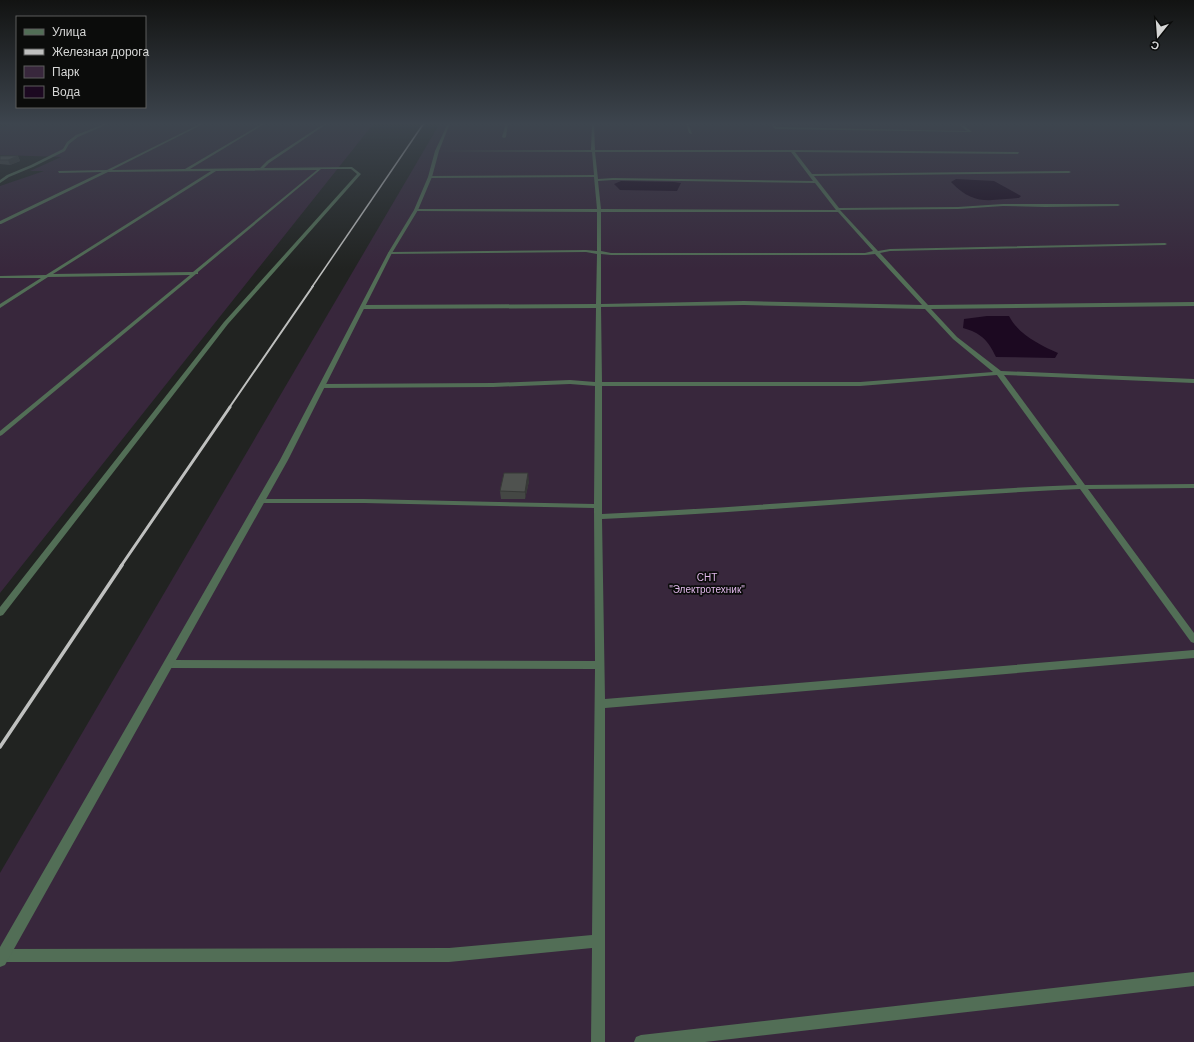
<svg xmlns="http://www.w3.org/2000/svg" width="1194" height="1042" viewBox="0 0 1194 1042" font-family="Arial,sans-serif">
	<rect width="100%" height="100%" fill="#212321"/>
	<g fill="#38273c">
		<path d="M14,123H374L0,593V186L44,171H30L61,157L0,155V128Z"/>
		<path d="M440,123H1194V1042H0V873Z"/>
	</g>
	<g fill="#1c0921">
		<path d="M956,179L994,181L1021,196L1019,198C988,200 974,206 951,182Z"/>
		<path d="M621,181L674,182L681,183L677,191L620,190L614,184Z"/>
		<path d="M987,316H1009C1018,334 1040,345 1058,353L1055,358L996,357C988,340 981,333 963,328L964,319Z"/>
	</g>
	<g fill="none" stroke-linecap="round" stroke-linejoin="round">
		<g fill="#526e56" fill-rule="evenodd">
			<path d="M202,123H205L112,170L185,169L263,123H266L190,169L260,168L267,161L325,123H328L269,163L264,168L352,167L361,174L228,324L3,615L0,616V607L224,322L357,174L351,169H321L198,272V274H196L2,435L0,436V431L190,275L48,277L0,308V304L41,278H0V276L46,275L211,171L108,172L1,224H0V221L102,172L59,173L58,171L107,170ZM317,170L193,272L53,274L216,171Z"/>
			<path d="M506,123H508L506,137L504,138L502,137Z"/>
			<path d="M592,123H594L595,150H792L1019,152L1018,154L795,152L812,174L1069,171L1071,172L1069,173L814,176L839,208L958,207L1003,204H1118L1120,205L1118,206L1045,207L1003,206L958,209L840,210L878,251L890,249L1165,243L1167,244L1165,245L890,251L880,253L928,305L1194,302V306L931,309L957,337L1001,371L1194,379V383L1004,375L1085,485L1194,484V488L1088,489L1194,633V643L1191,642L1080,489C920,496 762,512 602,519L605,699L1194,650V658L605,708V1042H591L592,948L449,962H0V950L2,949L449,948L592,935L595,669L169,668L166,667L164,664L166,661L169,660L595,661L594,508L364,503H260L256,501L260,499H364L594,504L595,386L570,384L493,387L322,388L319,386L322,384L493,383L570,380L595,382L596,308L363,309L360,307L363,305L596,304L597,254L586,252L390,254L388,253L390,252L586,250L597,251V212L416,211L414,210L416,209H597L594,177L430,178L428,177L430,176L594,175L592,152L435,151L591,150ZM595,152H791L813,181L613,178L598,179ZM613,180L815,183L836,210L601,209L598,181ZM601,212H838L873,251L865,253H611L601,251ZM601,254L611,255H865L875,254L922,305L744,301L601,304ZM744,305L925,309L953,339L993,372L860,382H602L601,307ZM997,375L1077,485C918,491 760,507 602,514V386H860Z"/>
			<path d="M686,123H688L692,134L689,133Z"/>
			<path d="M770,123H773L776,127L967,131L957,123H960L972,132L775,129Z"/>
			<path d="M1194,972V986L705,1042H634L636,1037L641,1035Z"/>
		</g>
		<g fill="#526e56" fill-rule="evenodd">
			<path d="M107,123H110L78,137L69,144L65,151L33,167L9,177L0,183V180L7,175L31,165L63,149L67,142L76,135Z"/>
			<path d="M448,123H450L439,151L432,177L418,210L392,253L288,460L5,965L0,967V947L280,460L388,253L414,210L428,177L435,151Z"/>
		</g>
		<path stroke="#bfc0bf" stroke-width="1.5" d="M312,287L424,123"/>
		<path stroke="#bfc0bf" stroke-width="2" d="M229,408L313,286"/>
		<path stroke="#bfc0bf" stroke-width="3" d="M121,566L230,407"/>
		<path stroke="#bfc0bf" stroke-width="3.5" d="M0,747L122,565"/>
	</g>
	<g fill="#444744">
		<path d="M0,156H18L20,161L10,165L0,164Z"/>
		<path d="M529,481L525,499H501L500,491Z"/>
	</g>
	<g fill="#373937">
		<path d="M18,156L20,161L10,165L8,160Z"/>
		<path d="M528,473L529,481L525,499V492Z"/>
	</g>
	<g fill="#4f524f" stroke="#373937">
		<path d="M0,156H18L8,160H0Z"/>
		<path d="M504,473H528L525,492L500,491Z"/>
	</g>
	<linearGradient id="sky" x2="0" y2="1"><stop stop-color="#121312"/><stop offset="0.46" stop-color="#3d454e"/><stop offset="1" stop-color="#3d454e" stop-opacity="0"/></linearGradient>
	<rect width="1194" height="269" fill="url(#sky)"/>
	<g text-anchor="middle" dominant-baseline="central" stroke-width="3.5" stroke-linejoin="round" paint-order="stroke">
		<g font-size="10" fill="#e1b8eb" stroke="#0b0c0b">
			<text x="707" y="577">СНТ<tspan x="707" dy="12">"Электротехник"</tspan></text>
		</g>
	</g>
	<rect x="16" y="16" width="130" height="92" fill="#0b0c0b" stroke="#5c5d5c"/>
	<rect x="24" y="29" width="20" height="6" fill="#526e56" stroke="#5c5d5c"/>
	<text x="52" y="36" font-size="12" fill="#d6d7d6">Улица</text>
	<rect x="24" y="49" width="20" height="6" fill="#bfc0bf" stroke="#5c5d5c"/>
	<text x="52" y="56" font-size="12" fill="#d6d7d6">Железная дорога</text>
	<rect x="24" y="66" width="20" height="12" fill="#38273c" stroke="#5c5d5c"/>
	<text x="52" y="76" font-size="12" fill="#d6d7d6">Парк</text>
	<rect x="24" y="86" width="20" height="12" fill="#1c0921" stroke="#5c5d5c"/>
	<text x="52" y="96" font-size="12" fill="#d6d7d6">Вода</text>
	<g transform="translate(1158 36) rotate(197)" stroke="#0b0c0b" stroke-width="3" paint-order="stroke">
	<path d="M0-3L7 15L0 10L-7 15Z" fill="#d6d7d6"/>
	<text y="-6" font-size="11" font-weight="bold" text-anchor="middle" fill="#d6d7d6">С</text>
	</g>
</svg>
